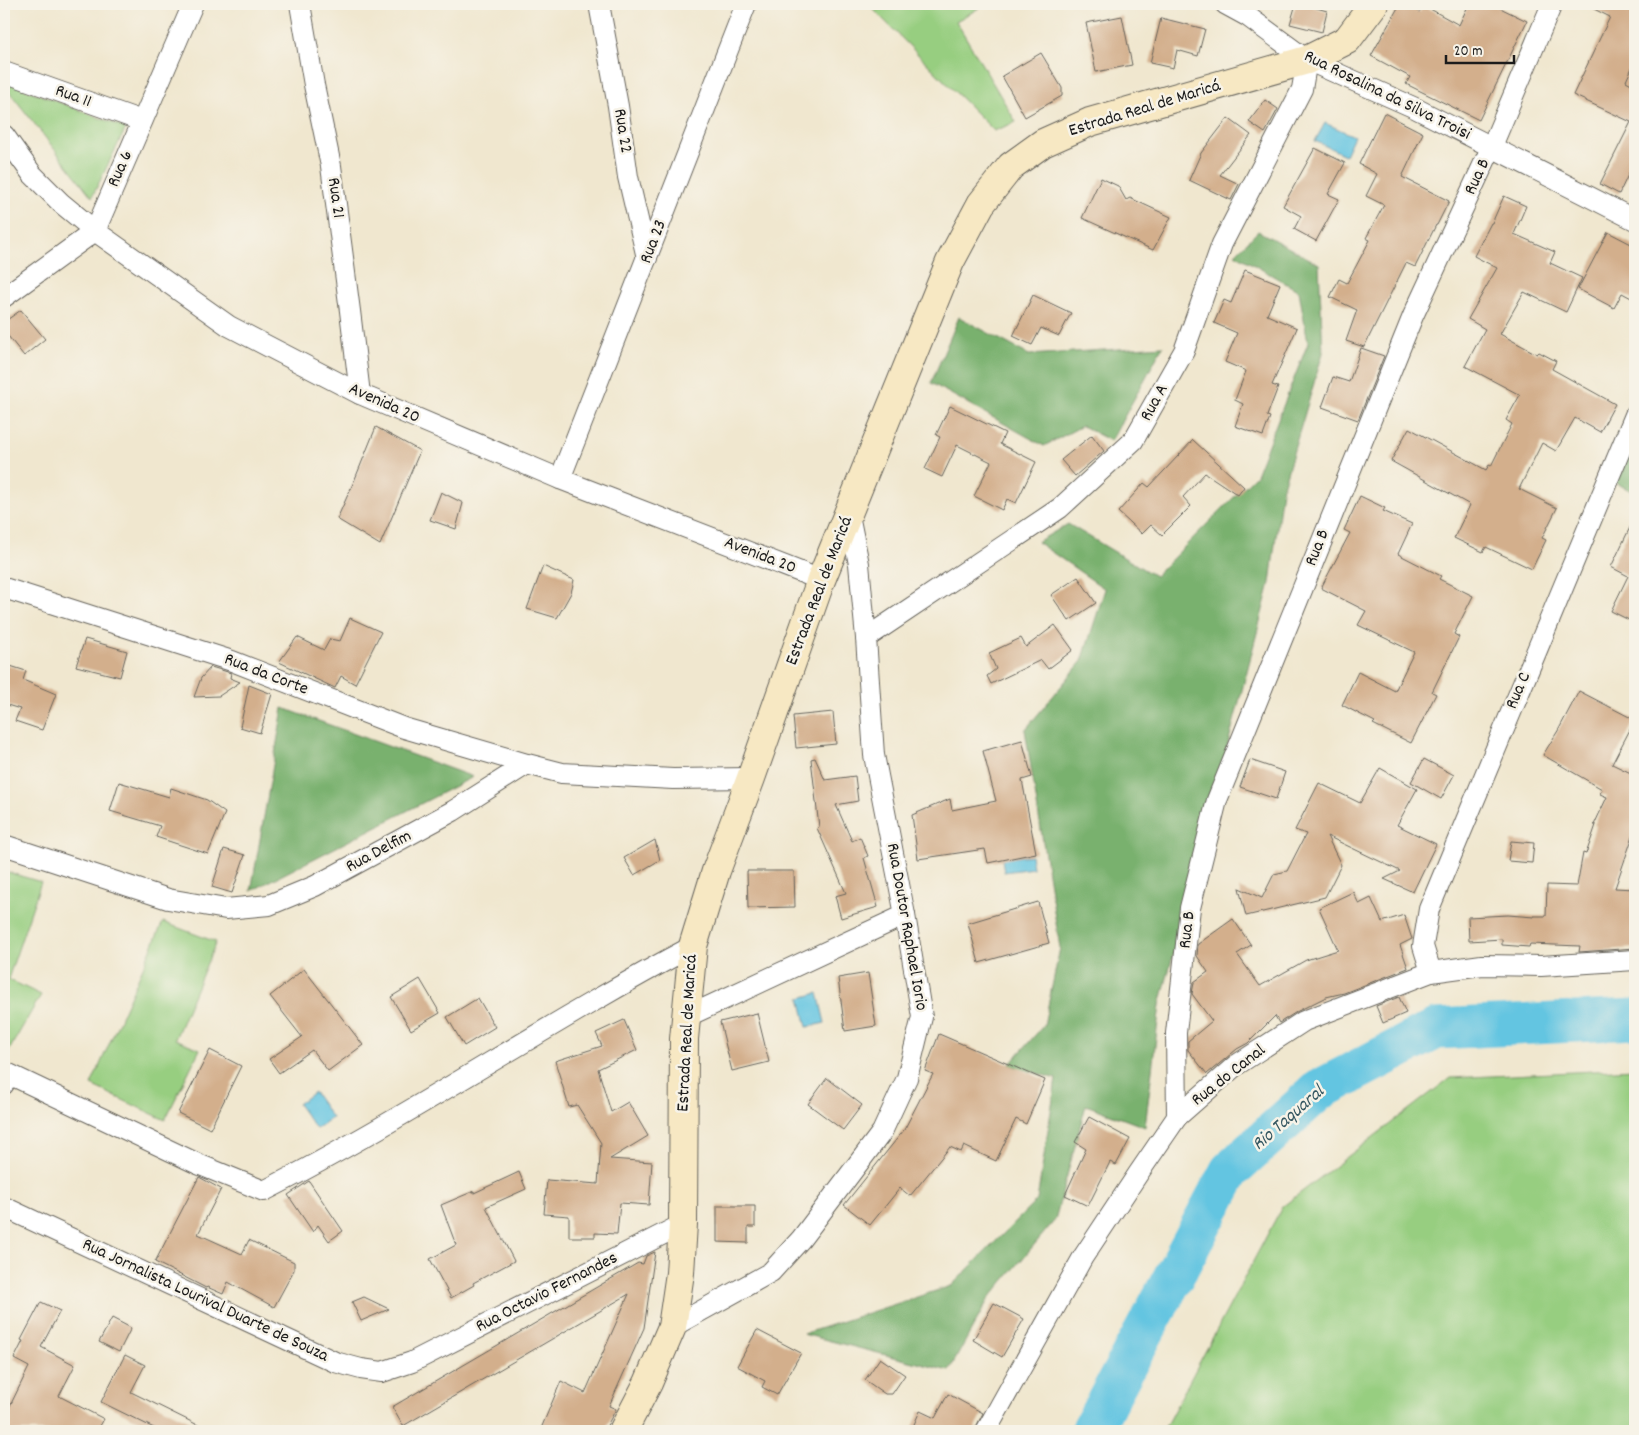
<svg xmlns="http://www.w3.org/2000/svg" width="1639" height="1435" viewBox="0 0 1639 1435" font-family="Dekko,sans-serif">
	<rect width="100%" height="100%" fill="#f7f3e8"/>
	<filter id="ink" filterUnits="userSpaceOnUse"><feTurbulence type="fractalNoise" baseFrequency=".02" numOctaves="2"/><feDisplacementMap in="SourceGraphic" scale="10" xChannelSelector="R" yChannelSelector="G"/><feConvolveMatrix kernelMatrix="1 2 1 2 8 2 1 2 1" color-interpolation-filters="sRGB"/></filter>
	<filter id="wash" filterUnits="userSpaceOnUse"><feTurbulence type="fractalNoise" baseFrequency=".0096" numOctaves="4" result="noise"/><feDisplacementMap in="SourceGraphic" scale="20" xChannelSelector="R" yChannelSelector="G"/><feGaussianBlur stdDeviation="1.12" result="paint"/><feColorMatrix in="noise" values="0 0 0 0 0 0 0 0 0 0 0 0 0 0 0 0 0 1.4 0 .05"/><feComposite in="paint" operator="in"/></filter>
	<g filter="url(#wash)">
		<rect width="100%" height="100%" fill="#f0e7cf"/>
		<g fill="#97ce80" stroke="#5a754e">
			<path d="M868,4H987L956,21L1016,122L994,131Z"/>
			<path d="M4,81L126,128L92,197L4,85Z"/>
			<path d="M4,871L41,882L8,979L41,995L4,1059Z"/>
			<path d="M163,922L216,942L175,1039L200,1049L165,1120L91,1085Z"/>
			<path d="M1635,1069V1431H1163L1282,1207L1450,1078Z"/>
		</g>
		<g fill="#79b16e" stroke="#4a6645">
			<path d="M1258,231L1319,264L1323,353L1282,490L1270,583L1160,1005L1145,1127L1086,1105L1055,1220L988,1300L949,1371L803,1334L951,1286L1037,1200L1056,1079L1009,1065L1044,1025L1060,948L1025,730L1082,661L1105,589L1037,542L1068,524L1155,576L1256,475L1308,343L1299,291L1235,254Z"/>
			<path d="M959,317L1029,355L1163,346L1111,441L1082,426L1044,446L931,383Z"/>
			<path d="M1635,435V493L1614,482Z"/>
			<path d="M283,708L473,777L251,891Z"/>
		</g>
		<g fill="#63c5e1" stroke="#40707e">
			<path d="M1325,123L1354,136L1345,155L1315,141Z"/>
			<path d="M1031,855L1033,868L1004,872L1002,859Z"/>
			<path d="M818,993L825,1023L807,1027L800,998Z"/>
			<path d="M314,1092L332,1118L316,1129L298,1104Z"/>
		</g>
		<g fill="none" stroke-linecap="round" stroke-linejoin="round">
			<path stroke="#63c5e1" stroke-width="41" d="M1091,1431L1230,1171L1319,1090L1436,1029L1635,1019"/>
		</g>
		<g id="blocks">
			<g fill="#d3af8c">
				<path d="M1296,4H1314L1313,7L1327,11L1322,32L1290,24Z"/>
				<path d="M1400,4H1405L1420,12L1423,5L1459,25L1469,4H1492L1527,21L1479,120L1406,84L1410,77L1371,56Z"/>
				<path d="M1584,4H1635V61L1626,81L1635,86V160L1619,194L1600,184L1631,122L1573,95L1610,17Z"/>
				<path d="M1122,16L1132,65L1096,72L1086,23Z"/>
				<path d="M1161,18L1205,29L1198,56L1177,50L1173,68L1150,63Z"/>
				<path d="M1041,53L1062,88V96L1025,117L1002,76Z"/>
				<path d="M1265,100L1278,109L1265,133L1249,122Z"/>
				<path d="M1384,113L1423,133L1402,177L1449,201L1437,225H1436L1415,267L1406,263L1364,347L1346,341L1357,310L1330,297L1339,279L1347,283L1370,240L1366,238L1384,205L1366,196L1377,174L1359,164Z"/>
				<path d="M1228,118L1251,135L1220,175L1239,184L1231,200L1189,180L1201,153Z"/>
				<path d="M1315,148L1345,163L1328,194L1339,199L1316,241L1294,229L1301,216L1283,206Z"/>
				<path d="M1101,178L1118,186L1126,200L1130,198L1171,217L1153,250L1082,218Z"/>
				<path d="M1504,196L1526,206L1514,234L1555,252L1550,263L1582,278L1566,312L1524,292L1500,334L1537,354L1539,352L1556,361L1552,369L1615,404L1600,432L1575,418L1556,451L1542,443L1519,489L1557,508L1542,538L1546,540L1532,569L1486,547L1483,552L1454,538L1470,505L1391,461L1409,428L1486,470L1489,465L1491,466L1512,424L1506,420L1520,395L1465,366L1485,329L1468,319L1497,268L1474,256L1491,223H1492Z"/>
				<path d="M1608,232L1635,246V300L1622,293L1614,308L1578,289Z"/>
				<path d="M1245,270L1280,284L1267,315L1297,328L1272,385L1278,387L1267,416L1270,417L1263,436L1235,426L1243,404L1235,400L1246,371L1225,362L1237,333L1214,323L1224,300L1231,303Z"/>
				<path d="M1033,295L1071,313L1059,336L1041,328L1032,345L1013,336Z"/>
				<path d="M21,310L45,339L24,356L4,331V322Z"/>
				<path d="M1361,348L1384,356L1358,420L1322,407L1333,377L1349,382Z"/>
				<path d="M950,406L1005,433L1000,444L1036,462L1016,503L1007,499L1002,510L974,496L991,462L957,445L942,477L925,469L940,437L936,435Z"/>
				<path d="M376,427L420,451L380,545L337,519L355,479Z"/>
				<path d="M1092,435L1104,451L1075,476L1061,460Z"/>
				<path d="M1193,440L1244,487L1238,495L1205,473L1183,497L1191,506L1162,535L1151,525L1142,534L1118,512L1144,483L1149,487Z"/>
				<path d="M441,492L463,503L456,529L430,520Z"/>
				<path d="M1360,496L1385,508L1383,511L1412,524L1398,554L1441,576L1439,579L1473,596L1454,634L1459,637L1432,692L1436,694L1411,743L1373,724L1375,722L1342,705L1358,672L1395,691L1414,652L1358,625L1366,611L1321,588L1350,533L1344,530Z"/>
				<path d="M1635,517V623L1611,611L1628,576L1611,567Z"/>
				<path d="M543,566L574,580L571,593L557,618L527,609Z"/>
				<path d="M1078,577L1096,603L1069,621L1051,595Z"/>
				<path d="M350,618L381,632L355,684L341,676L335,688L279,662L297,637L324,650L330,639L340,641Z"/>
				<path d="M1055,625L1073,650L1048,669L1041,660L991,684L987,676L996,669L989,653L1021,638L1026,647Z"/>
				<path d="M85,639L127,651L120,677L76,666Z"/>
				<path d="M4,664L26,671L23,680L56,694L42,730L15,721L20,709L4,704Z"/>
				<path d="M211,667L231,673L230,678L240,682L219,696L194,697L201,678Z"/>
				<path d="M249,685L272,694L260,733L240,727Z"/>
				<path d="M1579,691L1635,720L1612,764L1635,775V830L1615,888L1635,889V948L1579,952L1580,946L1530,944L1529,947L1502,945V939L1469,941L1468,917L1508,915L1534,917V916H1546L1547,885L1577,886L1583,853L1586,854L1596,825H1594L1607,797L1600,794L1602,789L1543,755L1559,729Z"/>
				<path d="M833,712L836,744L796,748L793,716Z"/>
				<path d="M1022,740L1032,777L1022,780L1036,853L988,863L985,849L918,859L912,815L950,799L952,810L996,801L983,751Z"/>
				<path d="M815,758L825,780L855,776L858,801L836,805L852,841L860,837L868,856L864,858L878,907L841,918L835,896L846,893L817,828L819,827L811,759Z"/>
				<path d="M1424,759L1454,775L1441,799L1411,782Z"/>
				<path d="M1250,760L1285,772L1276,799L1240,787Z"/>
				<path d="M1380,768L1417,789L1397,825L1436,844L1413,892L1384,879L1400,871L1327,836L1341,865L1325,897L1246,916L1239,888L1262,898L1274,874L1287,871L1306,834L1295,830L1319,783L1360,803Z"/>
				<path d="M119,782L169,797L171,788L207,800L225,813L208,854L156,837L160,826L110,811Z"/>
				<path d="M655,840L660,860L634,875L624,858Z"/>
				<path d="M1511,841L1534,843L1532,863L1508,861Z"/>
				<path d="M224,849L245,855L232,893L212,887Z"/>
				<path d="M747,871H794L795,907L748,908Z"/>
				<path d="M1353,892L1359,904L1371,898L1382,922L1404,915L1412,939L1400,945L1408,968L1344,993L1326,997L1298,1011L1279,1023L1275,1016L1248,1043L1237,1049L1207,1074L1188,1050V1041L1212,1021L1192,994L1194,982L1208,972L1197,956L1198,944L1233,919L1251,945L1237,954L1260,986L1306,960L1338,950L1319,908Z"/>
				<path d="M1038,902L1049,943L979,963L968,923Z"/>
				<path d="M304,969L363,1045L328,1071L312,1050L279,1073L269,1059L302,1037L270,996Z"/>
				<path d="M868,973L876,1026L845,1031L838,978Z"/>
				<path d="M420,979L440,1013L411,1030L391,997Z"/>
				<path d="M1399,997L1406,1013L1383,1023L1376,1006Z"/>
				<path d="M478,998L495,1027L464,1046L447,1017Z"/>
				<path d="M757,1013L769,1062L732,1071L720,1022Z"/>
				<path d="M624,1020L637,1050L598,1069L611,1112L628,1102L648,1136L610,1159L652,1162L649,1205L620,1203L617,1234L595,1233V1237H569V1216L544,1214L547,1180L598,1184L601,1143L577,1105L569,1107L555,1061L602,1046L596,1033Z"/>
				<path d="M939,1034L1045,1080L1026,1124L1016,1119L996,1161L964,1146L961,1152L950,1147L910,1196L900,1188L870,1225L844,1205L904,1130L933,1074L925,1071Z"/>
				<path d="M210,1050L241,1066L210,1129L178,1113Z"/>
				<path d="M827,1078L862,1105L843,1130L808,1104Z"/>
				<path d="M1089,1117L1130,1139L1116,1165L1110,1162L1088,1206L1065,1195L1086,1149L1075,1142Z"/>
				<path d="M519,1172L526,1189L486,1207L514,1261L473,1283L474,1285L451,1298L430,1259L456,1245L441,1205L474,1191V1193Z"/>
				<path d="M199,1177L221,1189L198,1234L242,1254L249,1240L294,1262V1270L274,1307L228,1282L223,1294L207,1287L206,1288L155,1262Z"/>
				<path d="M309,1181L343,1231L329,1241L318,1225L313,1232L288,1195Z"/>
				<path d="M717,1206H755V1227H748V1243L717,1242Z"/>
				<path d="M655,1252L644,1328L609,1406L616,1409L604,1431H540L561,1381L585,1393L629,1294L403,1426L392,1407L638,1263L643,1264L646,1256Z"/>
				<path d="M364,1297L389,1309L361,1321L352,1302Z"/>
				<path d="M41,1302L60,1311L41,1347L75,1365L59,1396L104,1419L97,1431H4V1418L29,1367L14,1359L23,1341L21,1340Z"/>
				<path d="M994,1303L1024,1319L1002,1357L973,1340Z"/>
				<path d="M112,1318L131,1328L119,1352L99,1342Z"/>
				<path d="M757,1330L801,1353L777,1395L762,1387L765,1381L737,1366Z"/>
				<path d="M125,1355L145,1365L131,1392L210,1431H160L101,1402Z"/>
				<path d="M880,1358L905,1375L892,1394H885L865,1380Z"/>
				<path d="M948,1394L983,1413L974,1431H911L920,1411L935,1418Z"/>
			</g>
		</g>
	</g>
	<g filter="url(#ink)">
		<use href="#blocks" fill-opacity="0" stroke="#66635b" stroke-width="1"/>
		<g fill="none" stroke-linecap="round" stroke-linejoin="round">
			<g stroke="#66635b" stroke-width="22">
				<g id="minor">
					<path d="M300,4L314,85L331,166L350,311L360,394"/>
					<path d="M599,4L618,106L628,177L647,258"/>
					<path d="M1225,4L1247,16L1307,60L1413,107L1635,220"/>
					<path d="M4,72L142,121"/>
					<path d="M4,135L32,174L61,203L95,231L229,326L360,394L560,479L821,580"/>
					<path d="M4,297L95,231L193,4"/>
					<path d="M560,479L746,4"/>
					<path d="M4,588L232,661L404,728L527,764"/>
					<path d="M866,638L1060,508L1133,441L1184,351L1222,244L1302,89L1307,60"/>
					<path d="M4,845L168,899L226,909L269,905L315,886L453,811L527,764L562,773L673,779L751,778"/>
					<path d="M1431,972L1423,946L1429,909L1635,415"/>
					<path d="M686,1017L905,915"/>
					<path d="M4,1084L9,1074L198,1164L264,1191C411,1116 547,1023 693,946"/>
					<path d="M1177,1117L1176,1033L1190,908L1217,800L1413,316L1492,146L1552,4"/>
					<path d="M4,1207L335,1362L361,1369L382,1372L412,1362L683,1224"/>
					<path d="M672,1327L771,1272L801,1239L882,1132L907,1078L922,1017L905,915L874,755L866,638L859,564L849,515"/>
					<path d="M986,1431L1083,1257L1138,1174L1177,1117L1235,1066L1304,1021L1431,972L1482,965L1541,966L1635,960"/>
				</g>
			</g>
			<g stroke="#66635b" stroke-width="30">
				<path id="secondary" d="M623,1431L648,1383L672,1327L680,1273L683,1224L684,1039L693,946L716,871L751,778L821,580L950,262L981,204L1011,166L1043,143L1090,122L1307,60L1347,40L1374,4"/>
			</g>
			<use href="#minor" stroke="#fff" stroke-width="20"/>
			<use href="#secondary" stroke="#f7e8c3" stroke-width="28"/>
		</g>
	</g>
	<g text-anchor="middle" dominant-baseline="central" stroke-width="5" stroke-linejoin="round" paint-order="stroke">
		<g font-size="18" fill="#1c1c1c" stroke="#f7f3e8">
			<text transform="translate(1387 96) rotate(26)">Rua Rosalina da Silva Troisi</text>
			<text transform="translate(73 97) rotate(20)">Rua 11</text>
			<text transform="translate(1145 109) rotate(-17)">Estrada Real de Maricá</text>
			<text transform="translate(622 131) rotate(81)">Rua 22</text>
			<text transform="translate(121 169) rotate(-66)">Rua 6</text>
			<text transform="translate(1478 177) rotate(-65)">Rua B</text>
			<text transform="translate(335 198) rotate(82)">Rua 21</text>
			<text transform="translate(654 242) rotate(-69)">Rua 23</text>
			<text transform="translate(1155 403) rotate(-61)">Rua A</text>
			<text transform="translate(384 404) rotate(24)">Avenida 20</text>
			<text transform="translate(1318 548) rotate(-68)">Rua B</text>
			<text transform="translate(760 556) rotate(21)">Avenida 20</text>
			<text transform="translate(820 591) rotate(-69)">Estrada Real de Maricá</text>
			<text transform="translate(266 675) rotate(21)">Rua da Corte</text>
			<text transform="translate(1519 691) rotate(-67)">Rua C</text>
			<text transform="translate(379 852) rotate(-28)">Rua Delfim</text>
			<text transform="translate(906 927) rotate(80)">Rua Doutor Raphael Iorio</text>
			<text transform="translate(1188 930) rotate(-83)">Rua B</text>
			<text transform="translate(688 1033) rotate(-87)">Estrada Real de Maricá</text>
			<text transform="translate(1229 1076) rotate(-38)">Rua do Canal</text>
			<text transform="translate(547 1293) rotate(-27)">Rua Octavio Fernandes</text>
			<text transform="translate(205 1301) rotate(25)">Rua Jornalista Lourival Duarte de Souza</text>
		</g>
		<g font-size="19" font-style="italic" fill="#355761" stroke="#f7f3e8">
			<text transform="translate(1289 1119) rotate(-41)">Rio Taquaral</text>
		</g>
	</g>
	<rect width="1639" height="1435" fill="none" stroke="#f7f3e8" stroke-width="20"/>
	<path d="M1446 55v8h68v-8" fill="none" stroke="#1c1c1c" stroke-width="2.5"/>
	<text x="1454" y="55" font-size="15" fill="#1c1c1c" stroke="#f7f3e8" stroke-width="4" paint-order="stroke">20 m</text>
</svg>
